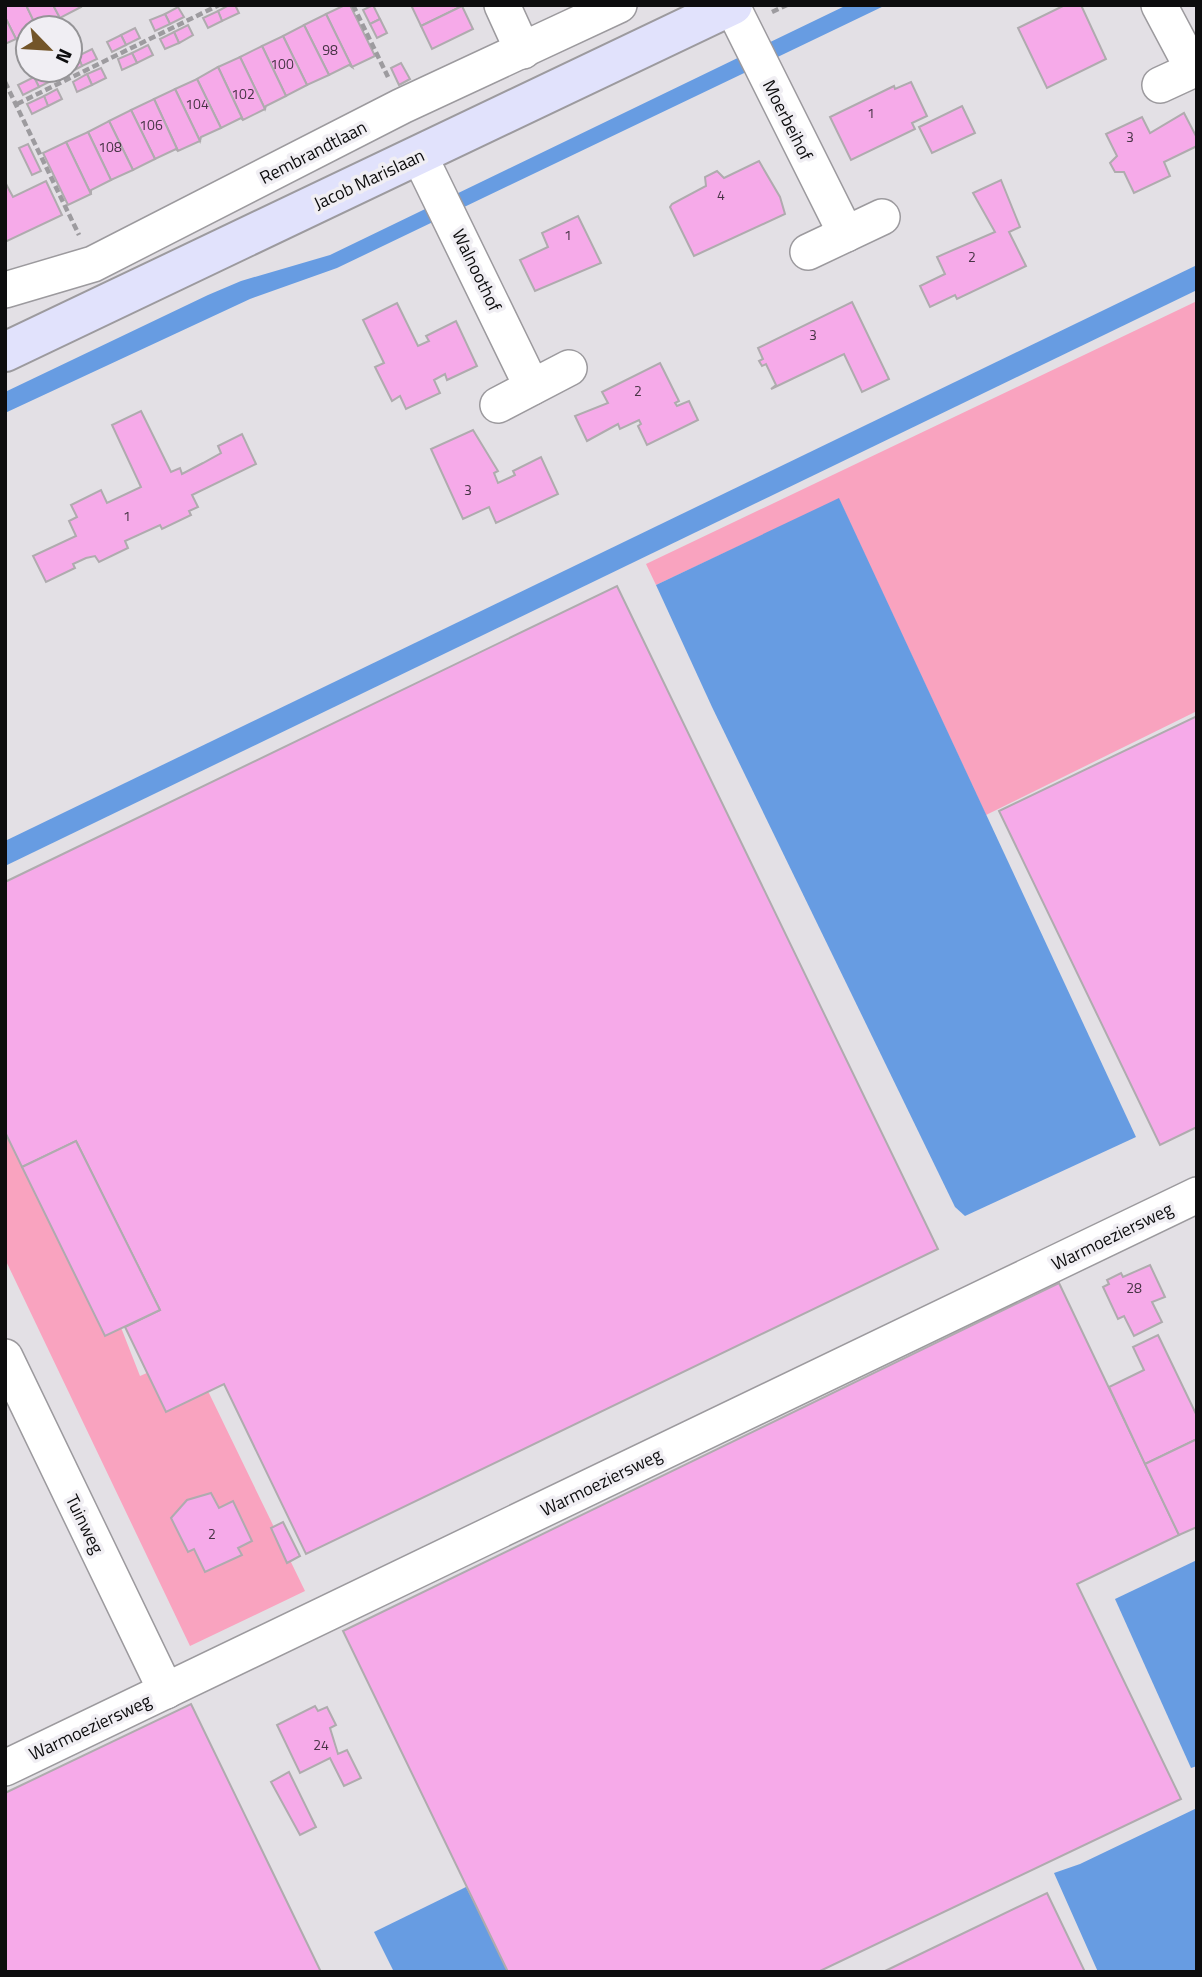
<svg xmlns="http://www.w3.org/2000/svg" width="1202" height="1977" viewBox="0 0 1202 1977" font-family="'Titillium Web',sans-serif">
	<rect width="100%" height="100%" fill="#e3e0e5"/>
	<g fill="#f9a3bf">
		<path d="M1197,301V711L986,815L839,499L656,585L646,564Z"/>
		<path d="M5,1108L120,1325L140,1376L190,1354L305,1591L190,1646L5,1259Z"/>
	</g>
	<g fill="#679ce2">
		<path d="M847,5H886L337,268L250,299L5,413V392L208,295L241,281L330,255Z"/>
		<path d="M1197,265V290L5,866V841Z"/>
		<path d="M839,498L1136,1137L965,1216L955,1207L712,707L656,585Z"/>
		<path d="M1197,1560V1766L1191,1768L1115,1599Z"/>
		<path d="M1197,1808V1972H1098L1054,1873L1080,1864Z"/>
		<path d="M466,1887L510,1972H394L374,1932Z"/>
	</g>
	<g fill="#f6aae9" stroke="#afabae" stroke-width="2">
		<path d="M5,5H26L37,28H28V33L16,39L5,17Z"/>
		<path d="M26,5H53L60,18L37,28Z"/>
		<path d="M53,5H80L81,7L60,18Z"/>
		<path d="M229,5H235L239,13L222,21L218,11Z"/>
		<path d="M345,5H350L375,56L352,67L326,14Z"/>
		<path d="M373,5L380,19L370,24L363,10Z"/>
		<path d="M411,5H461L462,6L421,26Z"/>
		<path d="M1065,5H1081L1106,59L1047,88L1018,28Z"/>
		<path d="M462,6L473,29L432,49L421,26Z"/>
		<path d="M178,7L184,17L170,24L165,14Z"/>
		<path d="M218,11L222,21L208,28L203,18Z"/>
		<path d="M165,14L170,24L155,31L150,20Z"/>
		<path d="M326,14L352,67L349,65L329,75L304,25Z"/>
		<path d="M5,17L16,39L5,44Z"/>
		<path d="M380,19L387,33L377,38L370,24Z"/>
		<path d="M188,25L193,35L179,43L174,32Z"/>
		<path d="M304,25L329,75L307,85L283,36Z"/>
		<path d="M135,28L140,38L126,45L121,35Z"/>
		<path d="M174,32L179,43L165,49L160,39Z"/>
		<path d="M121,35L126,45L112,52L107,42Z"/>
		<path d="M283,36L307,85L286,96L262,46Z"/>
		<path d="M148,45L153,55L137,63L132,53Z"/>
		<path d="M262,46L286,96L266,106L265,109L240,57Z"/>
		<path d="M92,49L97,59L82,66L78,56Z"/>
		<path d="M132,53L137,63L122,70L118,59Z"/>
		<path d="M78,56L82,66L69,73L70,60Z"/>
		<path d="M240,57L265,109L243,120L218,67Z"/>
		<path d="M401,63L410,79L399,85L391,68Z"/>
		<path d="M218,67L243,120L241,118L221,128L197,79Z"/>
		<path d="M101,68L106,78L92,85L87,74Z"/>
		<path d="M49,70L53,80L39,87L34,77Z"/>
		<path d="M87,74L92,85L77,92L73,82Z"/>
		<path d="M34,77L39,87L23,95L18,85Z"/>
		<path d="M197,79L221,128L201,137L200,141L175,89Z"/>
		<path d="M911,82L927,116L912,123L915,129L851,160L830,117L894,86L895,89Z"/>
		<path d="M57,89L62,99L48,106L44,96Z"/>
		<path d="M175,89L200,141L178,151L154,99Z"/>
		<path d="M44,96L48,106L32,114L27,104Z"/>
		<path d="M154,99L178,151L176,149L155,159L131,110Z"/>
		<path d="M962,106L975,133L932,153L919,127Z"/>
		<path d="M131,110L155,159L133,170L109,121Z"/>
		<path d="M1184,113L1197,138V146L1164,162L1170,176L1134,193L1124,172H1115L1110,163L1117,156L1106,134L1142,117L1150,133Z"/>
		<path d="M109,121L133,170L111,180L88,132Z"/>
		<path d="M88,132L111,180L91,190V194L66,142Z"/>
		<path d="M66,142L91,194L68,205L43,153Z"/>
		<path d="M28,144L41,171L32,175L19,148Z"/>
		<path d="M759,161L780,197L785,214L694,256L670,207L672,204L706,186L705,177L717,171L724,178Z"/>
		<path d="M1001,180L1020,227L1009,232L1026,266L957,299L955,295L930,307L920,286L945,274L937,257L995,232L973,193Z"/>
		<path d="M46,181L62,215L5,242V182L13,197Z"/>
		<path d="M578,216L601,263L535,291L520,260L548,247L542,233Z"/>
		<path d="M852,302L889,379L862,392L844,354L771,389L776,385L766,364L762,366L759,361L763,359L758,348Z"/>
		<path d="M397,303L418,346L429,341L426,336L456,321L477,366L447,380L445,374L434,380L440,393L406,409L400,396L392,401L375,367L384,363L363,320Z"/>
		<path d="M660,363L679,401L675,403L677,406L689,401L698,420L647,445L638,426L641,424L639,420L620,429L618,424L587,441L575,416L608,403L602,392Z"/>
		<path d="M141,411L171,472L180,468L182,474L203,463L221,453L218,446L242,434L256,464L192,495L198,507L189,511L191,515L162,529L160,525L125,541L128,548L99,562L95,556L86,558L73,564L75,568L46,582L33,556L76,536L69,521L77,517L71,505L101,490L107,503L141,487L112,425Z"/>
		<path d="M473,430L498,471L494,473L498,483L515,475L513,471L541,457L558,494L496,523L489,507L463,519L431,449Z"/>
		<path d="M617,586L938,1249L306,1554L224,1384L166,1412L125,1327L160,1310L76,1141L22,1167L5,1132V882Z"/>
		<path d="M1197,716V1127L1160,1145L999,811Z"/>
		<path d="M76,1141L160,1310L105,1336L22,1167Z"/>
		<path d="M1150,1265L1165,1297L1152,1302L1162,1322L1134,1336L1124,1316L1118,1319L1103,1287L1109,1284L1107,1280L1121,1273L1123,1277Z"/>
		<path d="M1059,1283L1179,1535L1077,1584L1181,1799L818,1972H508L343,1631Z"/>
		<path d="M1158,1335L1197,1416V1439L1145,1464L1109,1387L1144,1370L1133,1347Z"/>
		<path d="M1197,1439V1527L1179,1535L1145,1464Z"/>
		<path d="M211,1493L219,1508L233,1501L252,1541L238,1548L242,1555L205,1572L194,1549L188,1552L171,1518L187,1500Z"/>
		<path d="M283,1522L300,1556L287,1563L271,1528Z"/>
		<path d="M191,1704L321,1972H5V1793Z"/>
		<path d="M315,1706L318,1711L327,1707L336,1725L330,1728L338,1754L347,1750L361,1778L344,1786L330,1758L300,1773L277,1725Z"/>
		<path d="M289,1772L316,1827L300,1835L271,1782Z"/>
		<path d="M1047,1893L1085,1972H883Z"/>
	</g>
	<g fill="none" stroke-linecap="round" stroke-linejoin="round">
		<g stroke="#9c9a9e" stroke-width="38">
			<g id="street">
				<path d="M502,5L523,51"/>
				<path d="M1159,5L1193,69"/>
				<path d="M732,6L846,234"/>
				<path d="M1160,85L1197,68"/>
				<path d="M419,155L532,387"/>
				<path d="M808,252L882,217"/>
				<path d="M5,290L93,264L402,106L619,5"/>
				<path d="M498,405L569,368"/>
				<path d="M5,1357L166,1691"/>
				<path d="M5,1768L1197,1195"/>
			</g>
		</g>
		<g stroke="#9c9a9e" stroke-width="42">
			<path id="secondary" d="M5,352L733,5"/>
		</g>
		<g stroke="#9d9b9f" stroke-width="4.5" stroke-dasharray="7 3.5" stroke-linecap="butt">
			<path d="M353,5L388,77"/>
			<path d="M772,12L787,5"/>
			<path d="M5,82L79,235"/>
			<path d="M17,104L219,5"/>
		</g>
		<use href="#street" stroke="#fff" stroke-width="35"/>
		<use href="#secondary" stroke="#e1e2fc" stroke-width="38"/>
	</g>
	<g text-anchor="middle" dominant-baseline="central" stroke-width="7" stroke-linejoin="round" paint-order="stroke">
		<g font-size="14" fill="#473445">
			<text x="330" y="49">98</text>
			<text x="282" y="63">100</text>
			<text x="243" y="93">102</text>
			<text x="197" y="103">104</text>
			<text x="871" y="112">1</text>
			<text x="151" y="124">106</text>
			<text x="1130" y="136">3</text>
			<text x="110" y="146">108</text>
			<text x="721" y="194">4</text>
			<text x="568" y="234">1</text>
			<text x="972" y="256">2</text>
			<text x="813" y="334">3</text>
			<text x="638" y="390">2</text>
			<text x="468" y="489">3</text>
			<text x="127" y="515">1</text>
			<text x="1134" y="1287">28</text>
			<text x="212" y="1533">2</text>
			<text x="321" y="1744">24</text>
		</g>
		<g font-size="18" fill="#0d0d0e" stroke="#f0eef3">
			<text transform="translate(788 120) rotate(63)">Moerbeihof</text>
			<text transform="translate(313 152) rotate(-27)">Rembrandtlaan</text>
			<text transform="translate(369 179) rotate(-25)">Jacob Marislaan</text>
			<text transform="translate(477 270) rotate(64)">Walnoothof</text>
			<text transform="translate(1112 1236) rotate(-26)">Warmoeziersweg</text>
			<text transform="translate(601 1482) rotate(-26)">Warmoeziersweg</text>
			<text transform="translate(85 1524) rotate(64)">Tuinweg</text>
			<text transform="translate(90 1727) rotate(-25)">Warmoeziersweg</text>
		</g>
	</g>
	<rect width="1202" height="1977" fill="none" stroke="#0d0d0e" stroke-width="14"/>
	<g transform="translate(49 49) rotate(115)"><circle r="33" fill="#f0eef3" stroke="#959497" stroke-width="2"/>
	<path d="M0-5L12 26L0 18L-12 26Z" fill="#735529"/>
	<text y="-10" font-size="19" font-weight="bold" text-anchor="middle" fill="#0d0d0e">N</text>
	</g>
</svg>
